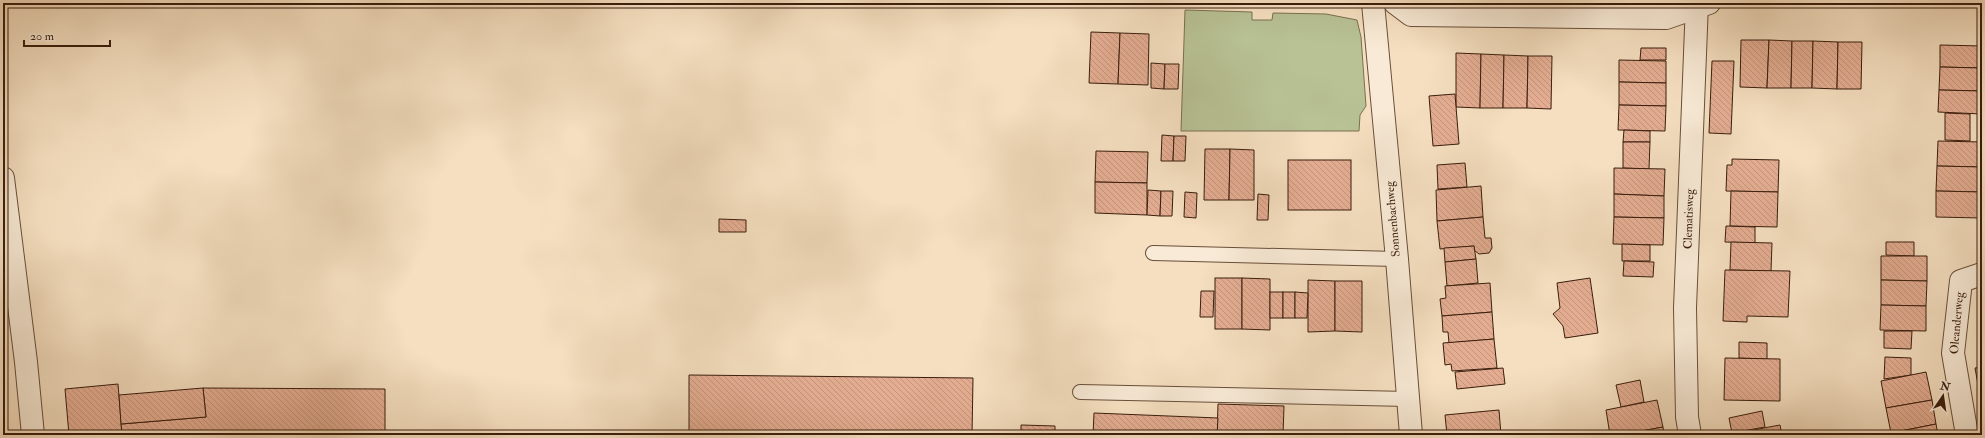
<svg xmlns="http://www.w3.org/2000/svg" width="1985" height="438" viewBox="0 0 1985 438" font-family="'IM FELL Double Pica',serif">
	<defs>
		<pattern id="building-back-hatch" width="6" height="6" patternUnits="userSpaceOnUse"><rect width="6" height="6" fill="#e4ad92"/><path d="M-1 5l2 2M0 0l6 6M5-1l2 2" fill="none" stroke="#c4947d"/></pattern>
	</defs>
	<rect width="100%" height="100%" fill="#f5dfc0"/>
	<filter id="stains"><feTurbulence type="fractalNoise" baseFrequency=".005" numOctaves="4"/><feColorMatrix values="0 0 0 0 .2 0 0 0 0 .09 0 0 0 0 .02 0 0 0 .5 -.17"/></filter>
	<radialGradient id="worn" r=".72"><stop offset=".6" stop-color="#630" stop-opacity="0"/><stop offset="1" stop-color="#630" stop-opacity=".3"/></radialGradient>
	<path fill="#b8c295" stroke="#797050" d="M1185,10L1252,12V20H1272L1273,13L1326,14L1357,20L1361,37L1366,106L1360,115L1359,131H1181Z"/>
	<g fill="url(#building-back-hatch)" stroke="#3a1d0c">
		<path d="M1091,32L1120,33L1118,84L1089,83Z"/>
		<path d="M1120,33L1149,34L1148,85L1118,84Z"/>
		<path d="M1741,40H1769L1767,88L1740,87Z"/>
		<path d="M1769,40L1792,41L1791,88H1767Z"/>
		<path d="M1792,41H1813L1812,88H1791Z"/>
		<path d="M1813,41L1838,42L1837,89L1812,88Z"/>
		<path d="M1838,42H1862L1861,89H1837Z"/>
		<path d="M1940,45L1982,46V68L1940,67Z"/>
		<path d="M1641,48H1666V60H1640Z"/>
		<path d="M1456,53L1481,54L1480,108L1456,107Z"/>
		<path d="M1481,54L1504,55L1503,108H1480Z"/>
		<path d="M1504,55L1528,56L1527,108H1503Z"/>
		<path d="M1528,56H1552L1551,109L1527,108Z"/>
		<path d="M1619,60L1666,61V83L1619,82Z"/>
		<path d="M1712,61H1734L1731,134L1709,133Z"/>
		<path d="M1151,63L1165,64L1164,89L1151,88Z"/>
		<path d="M1165,64H1179L1178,89H1164Z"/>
		<path d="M1940,67L1982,68V91L1939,90Z"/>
		<path d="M1619,82L1666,83V106L1619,105Z"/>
		<path d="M1939,90L1982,91V114L1938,112Z"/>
		<path d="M1455,94L1459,144L1433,146L1429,96Z"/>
		<path d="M1619,105L1666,106L1665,131L1618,130Z"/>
		<path d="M1945,113L1970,114V141L1945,140Z"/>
		<path d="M1624,130L1650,131V142H1623Z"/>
		<path d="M1162,135L1174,136L1173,161H1161Z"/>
		<path d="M1174,136H1186L1185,161H1173Z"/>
		<path d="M1938,141L1982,142V167L1937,166Z"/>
		<path d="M1623,142H1650L1649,169L1623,168Z"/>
		<path d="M1205,149H1230L1229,200H1204Z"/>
		<path d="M1230,149L1254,150V200H1229Z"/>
		<path d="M1096,151L1148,152L1147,183L1095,182Z"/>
		<path d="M1732,159L1779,160L1778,192L1726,191L1727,165H1732Z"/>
		<rect x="1288" y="160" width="63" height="50"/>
		<path d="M1465,163L1467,187L1438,189L1437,165Z"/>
		<path d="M1937,166L1982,167V192L1936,191Z"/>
		<path d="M1614,168L1665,169L1664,196L1614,194Z"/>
		<path d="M1095,182L1147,183V215L1095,213Z"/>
		<path d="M1481,186L1483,217L1437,221L1436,190Z"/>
		<path d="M1148,190L1161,191L1160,216L1147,215Z"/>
		<path d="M1161,191H1173L1172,216H1160Z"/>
		<path d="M1731,191L1778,192L1777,227L1730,226Z"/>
		<path d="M1936,191L1982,192V218L1936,217Z"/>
		<path d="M1185,192L1197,193L1196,218L1184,217Z"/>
		<path d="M1258,194L1269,195L1268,220H1257Z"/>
		<path d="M1614,194L1664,196V218L1614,217Z"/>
		<path d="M1483,217L1485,238H1491L1492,248L1489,253L1479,254L1474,250V246L1440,249L1437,221Z"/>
		<path d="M1614,217L1664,218L1663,245L1613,244Z"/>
		<path d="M719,219L746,220V232H719Z"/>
		<path d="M1726,226L1755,227V243L1725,242Z"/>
		<path d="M1731,242L1772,243L1771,271L1730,270Z"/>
		<path d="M1886,242H1914V256L1886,255Z"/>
		<path d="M1622,244L1650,245V261H1622Z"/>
		<path d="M1474,246L1476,259L1445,262L1444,248Z"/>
		<path d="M1881,256H1927V281L1881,280Z"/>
		<path d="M1476,259L1478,283L1447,286L1445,262Z"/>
		<path d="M1624,261L1654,262L1653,277L1623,276Z"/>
		<path d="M1725,270L1790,271L1788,317L1747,316V322L1723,321Z"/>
		<rect x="1215" y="278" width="27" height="51"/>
		<path d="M1242,278L1270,279V330L1242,329Z"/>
		<path d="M1590,278L1598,333L1565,338L1563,326L1553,314L1560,308L1557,283Z"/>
		<path d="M1308,280L1335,281V331L1308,332Z"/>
		<path d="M1881,280L1927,281L1926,306L1881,305Z"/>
		<path d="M1335,281H1362V332L1335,331Z"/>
		<path d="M1490,283L1492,312L1442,316L1440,299L1446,298L1445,286Z"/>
		<path d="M1201,291H1214L1213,317H1200Z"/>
		<rect x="1270" y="292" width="13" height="26"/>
		<rect x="1283" y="292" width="12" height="26"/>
		<path d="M1295,292L1308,293L1307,318H1295Z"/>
		<path d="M1881,305L1926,306V331L1880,330Z"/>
		<path d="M1492,312L1494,339L1449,343L1448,332H1443L1442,316Z"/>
		<path d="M1884,331H1912L1911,349L1884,348Z"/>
		<path d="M1494,339L1497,368L1452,371L1451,364L1445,365L1443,343Z"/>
		<path d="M1739,342L1767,343V359L1739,358Z"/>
		<path d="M1885,357L1911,358V375L1884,379Z"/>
		<path d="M1725,358L1780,359V401L1724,400Z"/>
		<path d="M1982,367V389L1979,390L1975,368Z"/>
		<path d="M1503,368L1505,384L1457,389L1455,372Z"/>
		<path d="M1926,372L1932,400L1886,408L1881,381Z"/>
		<path d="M689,375L973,378L972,435H689Z"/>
		<path d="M1640,380L1644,402L1621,407L1616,385Z"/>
		<path d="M118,384L122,433L69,435L65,389Z"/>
		<path d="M203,388L385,389V435H122L121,424L206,417Z"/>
		<path d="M203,388L206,417L121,424L119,395Z"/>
		<path d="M1657,400L1663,427L1620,435H1610L1606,410Z"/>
		<path d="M1932,400L1936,424L1891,433L1886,408Z"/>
		<path d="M1218,404L1284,406L1283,435H1217Z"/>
		<path d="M1499,410L1501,435H1447L1445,415Z"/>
		<path d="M1762,411L1765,427L1732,433L1729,418Z"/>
		<path d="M1094,413L1218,418L1217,435H1093Z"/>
		<path d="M1936,424L1938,435H1891V433Z"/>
		<path d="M1021,425L1055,426V435H1021Z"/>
		<path d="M1780,425L1782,435H1726Z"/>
		<path d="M1663,427L1664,435H1620Z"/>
	</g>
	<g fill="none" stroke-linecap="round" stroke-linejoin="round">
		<g stroke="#694e39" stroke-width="16">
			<g id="service">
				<path d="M1153,253L1397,259"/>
				<path d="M1080,392L1408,399"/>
			</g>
		</g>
		<g stroke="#694e39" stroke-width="24">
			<g id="minor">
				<path d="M1373,3L1397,259L1411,435"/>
				<path d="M1395,3L1411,15L1666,18L1709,3"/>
				<path d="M3,178L26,362L33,435"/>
				<path d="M1690,435L1687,417L1685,308L1697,3"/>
				<path d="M1967,435L1953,353L1961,281L1982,274"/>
			</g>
		</g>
		<use href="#service" stroke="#f8ead6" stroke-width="14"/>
		<use href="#minor" stroke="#f8ead6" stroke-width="22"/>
	</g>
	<g text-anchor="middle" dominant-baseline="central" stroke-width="3" stroke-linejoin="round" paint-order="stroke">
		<g font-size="12" fill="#3a1d0c" stroke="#f8ead6">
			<text transform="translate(1393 219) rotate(-95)">Sonnenbachweg</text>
			<text transform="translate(1689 219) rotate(-88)">Clematisweg</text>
			<text transform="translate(1957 323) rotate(-85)">Oleanderweg</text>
		</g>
	</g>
	<rect width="1985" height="438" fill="none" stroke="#f5dfc0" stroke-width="16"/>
	<rect x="4" y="4" width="1977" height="430" fill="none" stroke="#3a1d0c" stroke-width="2"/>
	<rect x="8" y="8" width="1969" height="422" fill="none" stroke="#3a1d0c"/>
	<g transform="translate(1943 396) rotate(13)" stroke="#f8ead6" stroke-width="3" paint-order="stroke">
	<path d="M0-3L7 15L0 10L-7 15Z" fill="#3a1d0c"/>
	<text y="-6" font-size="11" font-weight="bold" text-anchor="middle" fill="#3a1d0c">N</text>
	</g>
	<path d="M24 40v6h86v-6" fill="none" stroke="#3a1d0c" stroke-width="2"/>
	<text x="30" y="40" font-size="12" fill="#3a1d0c" stroke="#f8ead6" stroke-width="3" paint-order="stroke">20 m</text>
	<rect width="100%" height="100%" filter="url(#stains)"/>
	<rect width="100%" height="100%" fill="url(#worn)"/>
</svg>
